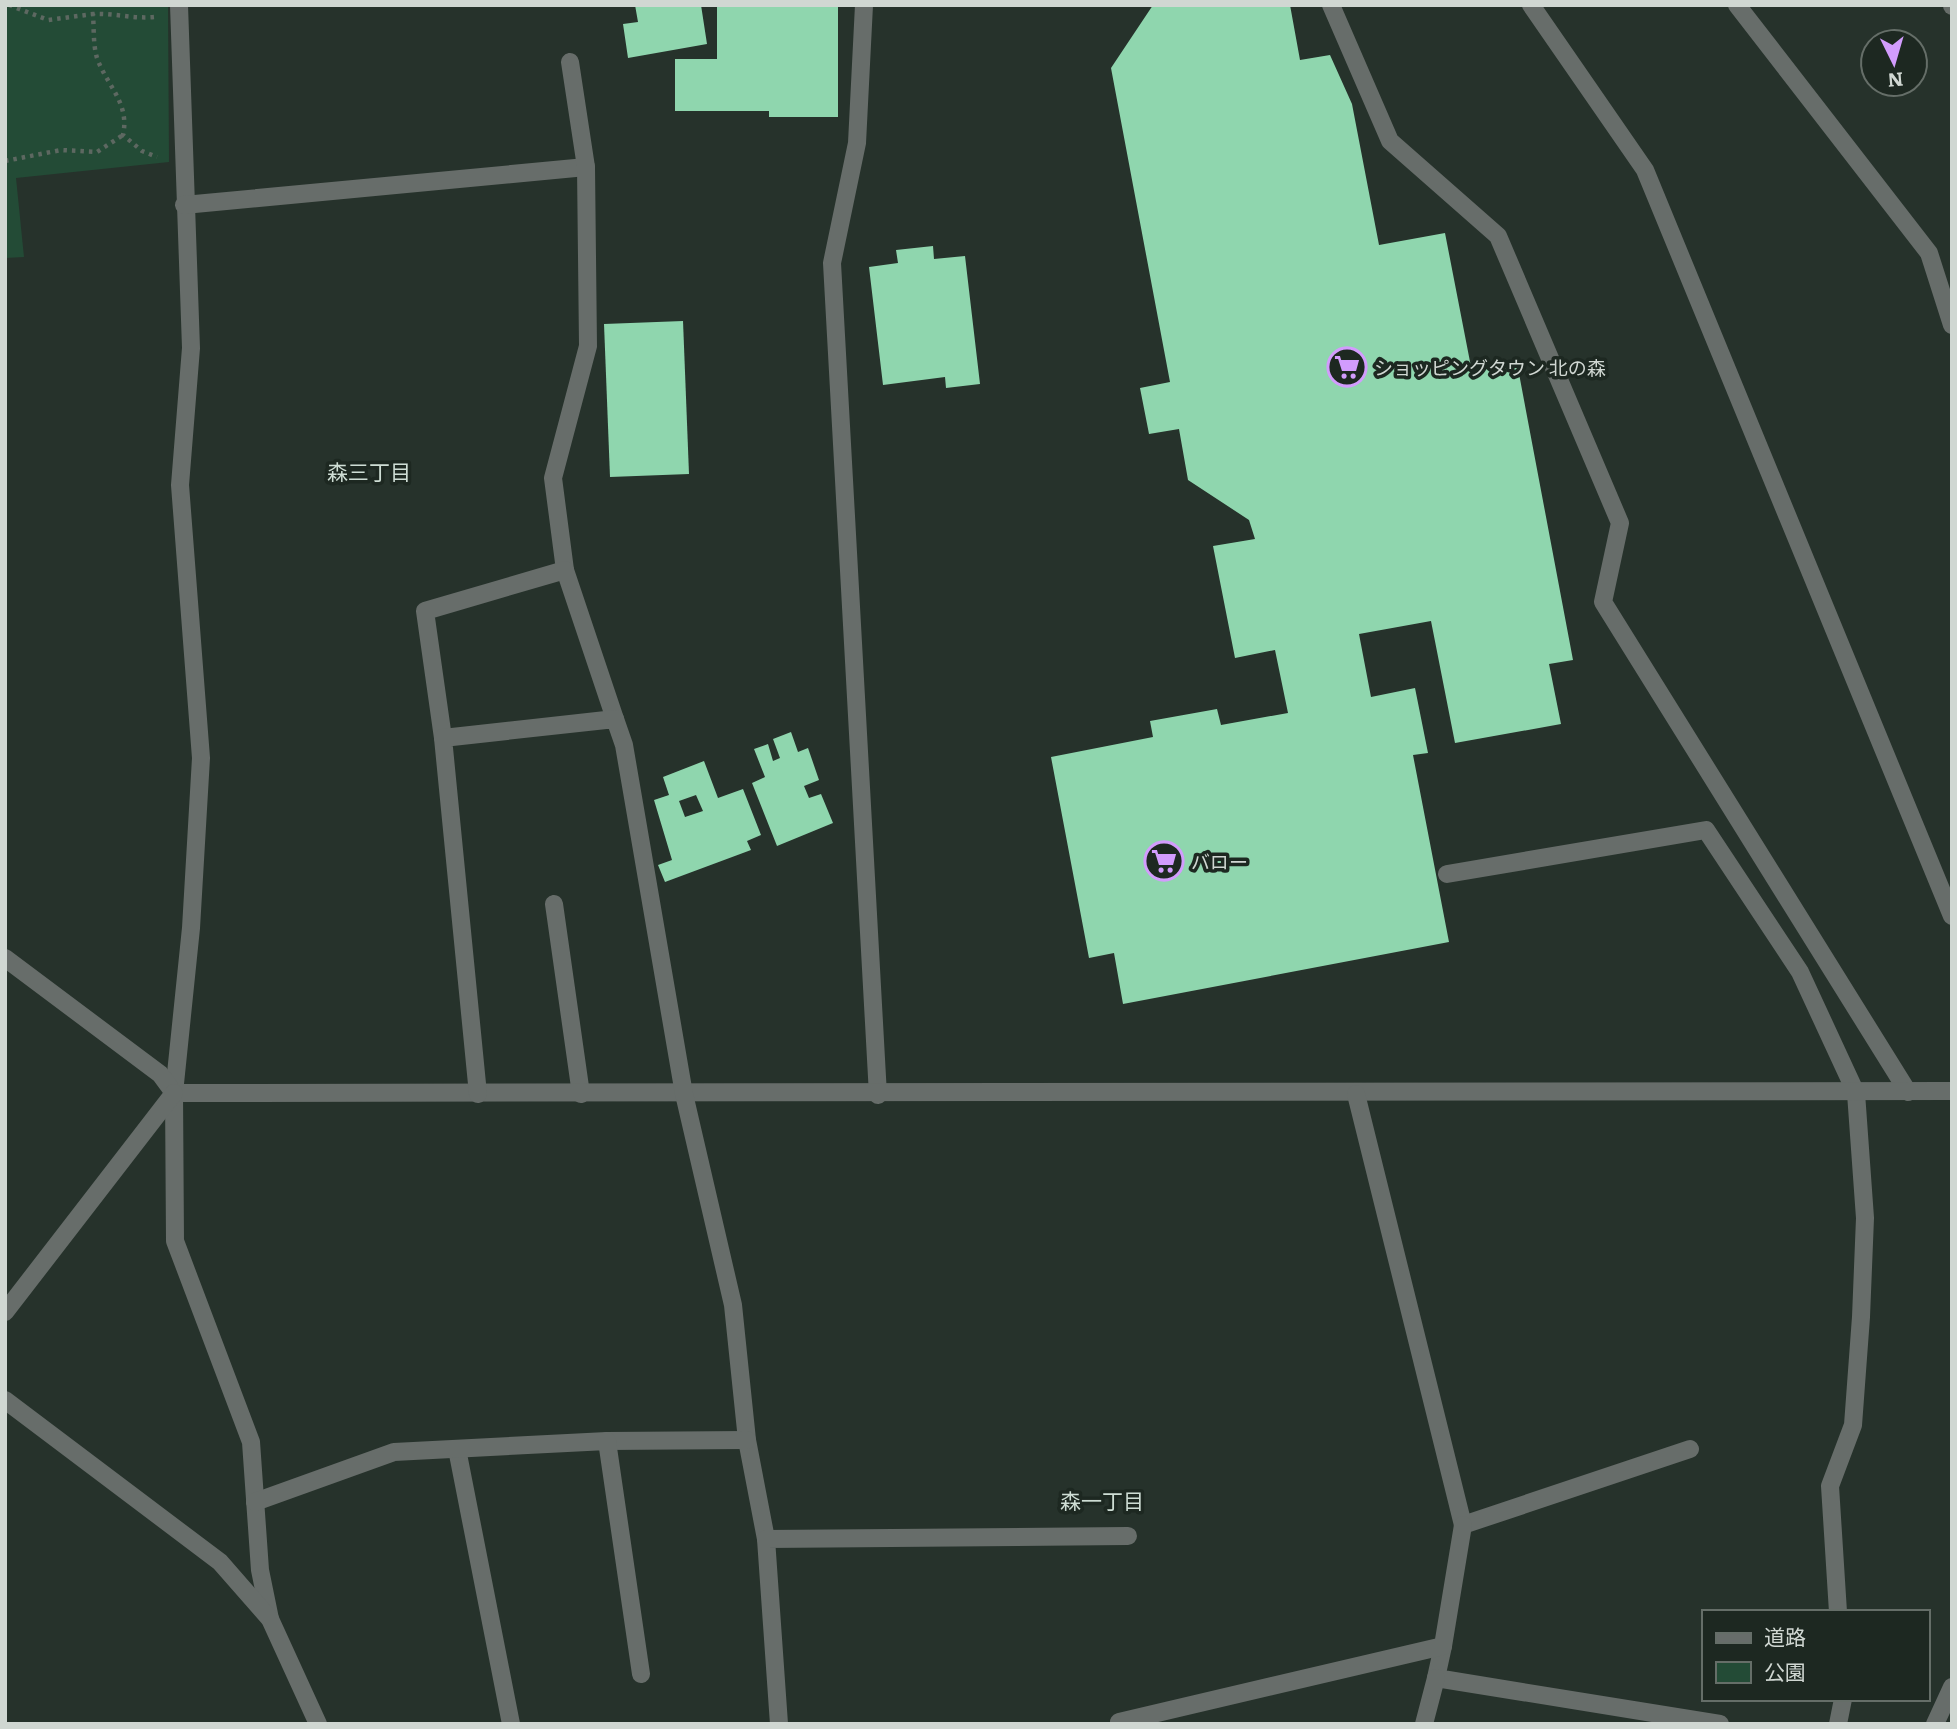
<svg xmlns="http://www.w3.org/2000/svg" width="1957" height="1729" viewBox="0 0 1957 1729" font-family="Literata,'Noto Sans JP',serif">
	<rect width="100%" height="100%" fill="#26322b"/>
	<path fill="#234b36" d="M5,5H168L169,162L16,178L24,257L5,258Z"/>
	<g fill="#8fd6ae" fill-rule="evenodd">
		<path d="M635,5H701L707,44L628,58L623,24L638,22Z"/>
		<path d="M717,5H838V117H769V111H675V59H717Z"/>
		<path d="M1153,5H1290L1300,60L1330,55L1352,104L1379,245L1445,233L1472,372L1517,363L1573,660L1549,664L1561,724L1455,743L1431,621L1359,634L1371,697L1415,688L1428,753L1413,755L1449,942L1123,1004L1114,953L1089,958L1051,757L1153,737L1150,721L1217,709L1221,725L1288,713L1275,650L1235,658L1213,546L1255,539L1249,520L1188,480L1179,429L1149,434L1140,388L1170,382L1111,68Z"/>
		<path d="M933,246L934,259L965,256L980,384L946,388L945,377L883,385L869,267L898,263L896,250Z"/>
		<path d="M683,321L689,474L610,477L604,324Z"/>
		<path d="M791,732L798,752L808,748L819,780L804,786L809,798L821,794L833,823L777,846L752,783L765,777L754,749L768,744L773,761L780,758L773,739Z"/>
		<path d="M704,761L718,798L743,789L761,835L747,841L751,850L665,882L658,865L672,860L654,800L669,795L663,777ZM696,795L703,811L685,817L679,801Z"/>
	</g>
	<g fill="none" stroke-linecap="round" stroke-linejoin="round">
		<g stroke="#5d6861" stroke-width="4.5" stroke-dasharray="3.5 5" stroke-linecap="butt">
			<path d="M9,5L48,20L93,14"/>
			<path d="M154,17C133,19 114,13 93,14C94,28 93,45 97,58C107,86 130,103 123,135L142,151L157,157"/>
			<path d="M5,161L61,150L97,152L123,135"/>
		</g>
		<g stroke="#676d6a" stroke-width="18">
			<path d="M179,5L191,348L180,485L201,758L191,928L174,1093L175,1241L251,1442L260,1570L270,1619"/>
			<path d="M864,5L857,143L832,263L878,1095"/>
			<path d="M1331,5L1390,141L1498,236L1620,523L1603,602L1908,1092"/>
			<path d="M1531,5L1645,170L1952,916"/>
			<path d="M1737,5L1929,253L1952,325"/>
			<path d="M1952,5V6"/>
			<path d="M184,205L586,167"/>
			<path d="M565,570L553,478L588,346L586,167L570,62"/>
			<path d="M443,738L425,611L565,570L615,719"/>
			<path d="M1447,874L1706,830L1800,972L1856,1093L1865,1218L1861,1317L1853,1425L1830,1486L1838,1612"/>
			<path d="M554,904L581,1094"/>
			<path d="M5,958L160,1074L174,1093"/>
			<path d="M174,1093L1952,1091"/>
			<path d="M478,1094L443,738L615,719L624,745L684,1094L733,1305L747,1440L766,1539"/>
			<path d="M1356,1094L1463,1525L1690,1449"/>
			<path d="M5,1312L174,1093"/>
			<path d="M5,1400L220,1562L270,1619L318,1724"/>
			<path d="M607,1441L747,1440"/>
			<path d="M457,1449L511,1724"/>
			<path d="M255,1502L394,1452L607,1441L641,1674"/>
			<path d="M1443,1646L1436,1678L1720,1724"/>
			<path d="M1119,1722L1443,1646L1463,1525"/>
			<path d="M779,1724L766,1539L1128,1536"/>
			<path d="M1424,1724L1436,1678"/>
			<path d="M1838,1724L1843,1699"/>
			<path d="M1935,1724L1952,1687"/>
		</g>
	</g>
	<defs>
		<g id="supermarket-ring" transform="scale(2.0125)"><circle r="9.5" fill="#1d2821" stroke="#d29cfd" stroke-width="1.5"/><path d="M-6-5.5h2.5l.6 2H6L4.5 2H-2.5L-4.4-4H-6ZM-1.5 3.2a1.3 1.3 0 1 0 .1 0ZM3 3.2a1.3 1.3 0 1 0 .1 0Z" fill="#d29cfd"/></g>
	</defs>
	<g fill-rule="evenodd">
		<use href="#supermarket-ring" x="1347" y="367"/>
		<use href="#supermarket-ring" x="1164" y="861"/>
	</g>
	<g text-anchor="middle" dominant-baseline="central" stroke-width="7" stroke-linejoin="round" paint-order="stroke">
		<g font-size="19" fill="#d0d7d2" stroke="#1d2821" text-anchor="start">
			<text x="1374" y="367">ショッピングタウン 北の森</text>
			<text x="1191" y="861">バロー</text>
		</g>
		<g font-size="21" fill="#ceddd4" stroke="#1d2821">
			<text x="369" y="470">森三丁目</text>
			<text x="1102" y="1499">森一丁目</text>
		</g>
	</g>
	<rect width="1957" height="1729" fill="none" stroke="#d0d7d2" stroke-width="14"/>
	<rect x="1702" y="1610" width="228" height="91" fill="#1d2821" stroke="#656e68" stroke-width="2"/>
	<rect x="1716" y="1633" width="35" height="10" fill="#676d6a" stroke="#656e68" stroke-width="2"/>
	<text x="1764" y="1645" font-size="21" fill="#d0d7d2">道路</text>
	<rect x="1716" y="1662" width="35" height="21" fill="#234b36" stroke="#656e68" stroke-width="2"/>
	<text x="1764" y="1680" font-size="21" fill="#d0d7d2">公園</text>
	<g transform="translate(1894 63) rotate(175)"><circle r="33" fill="#1d2821" stroke="#656e68" stroke-width="2"/>
	<path d="M0-5L12 26L0 18L-12 26Z" fill="#d29cfd"/>
	<text y="-10" font-size="19" font-weight="bold" text-anchor="middle" fill="#d0d7d2">N</text>
	</g>
</svg>
